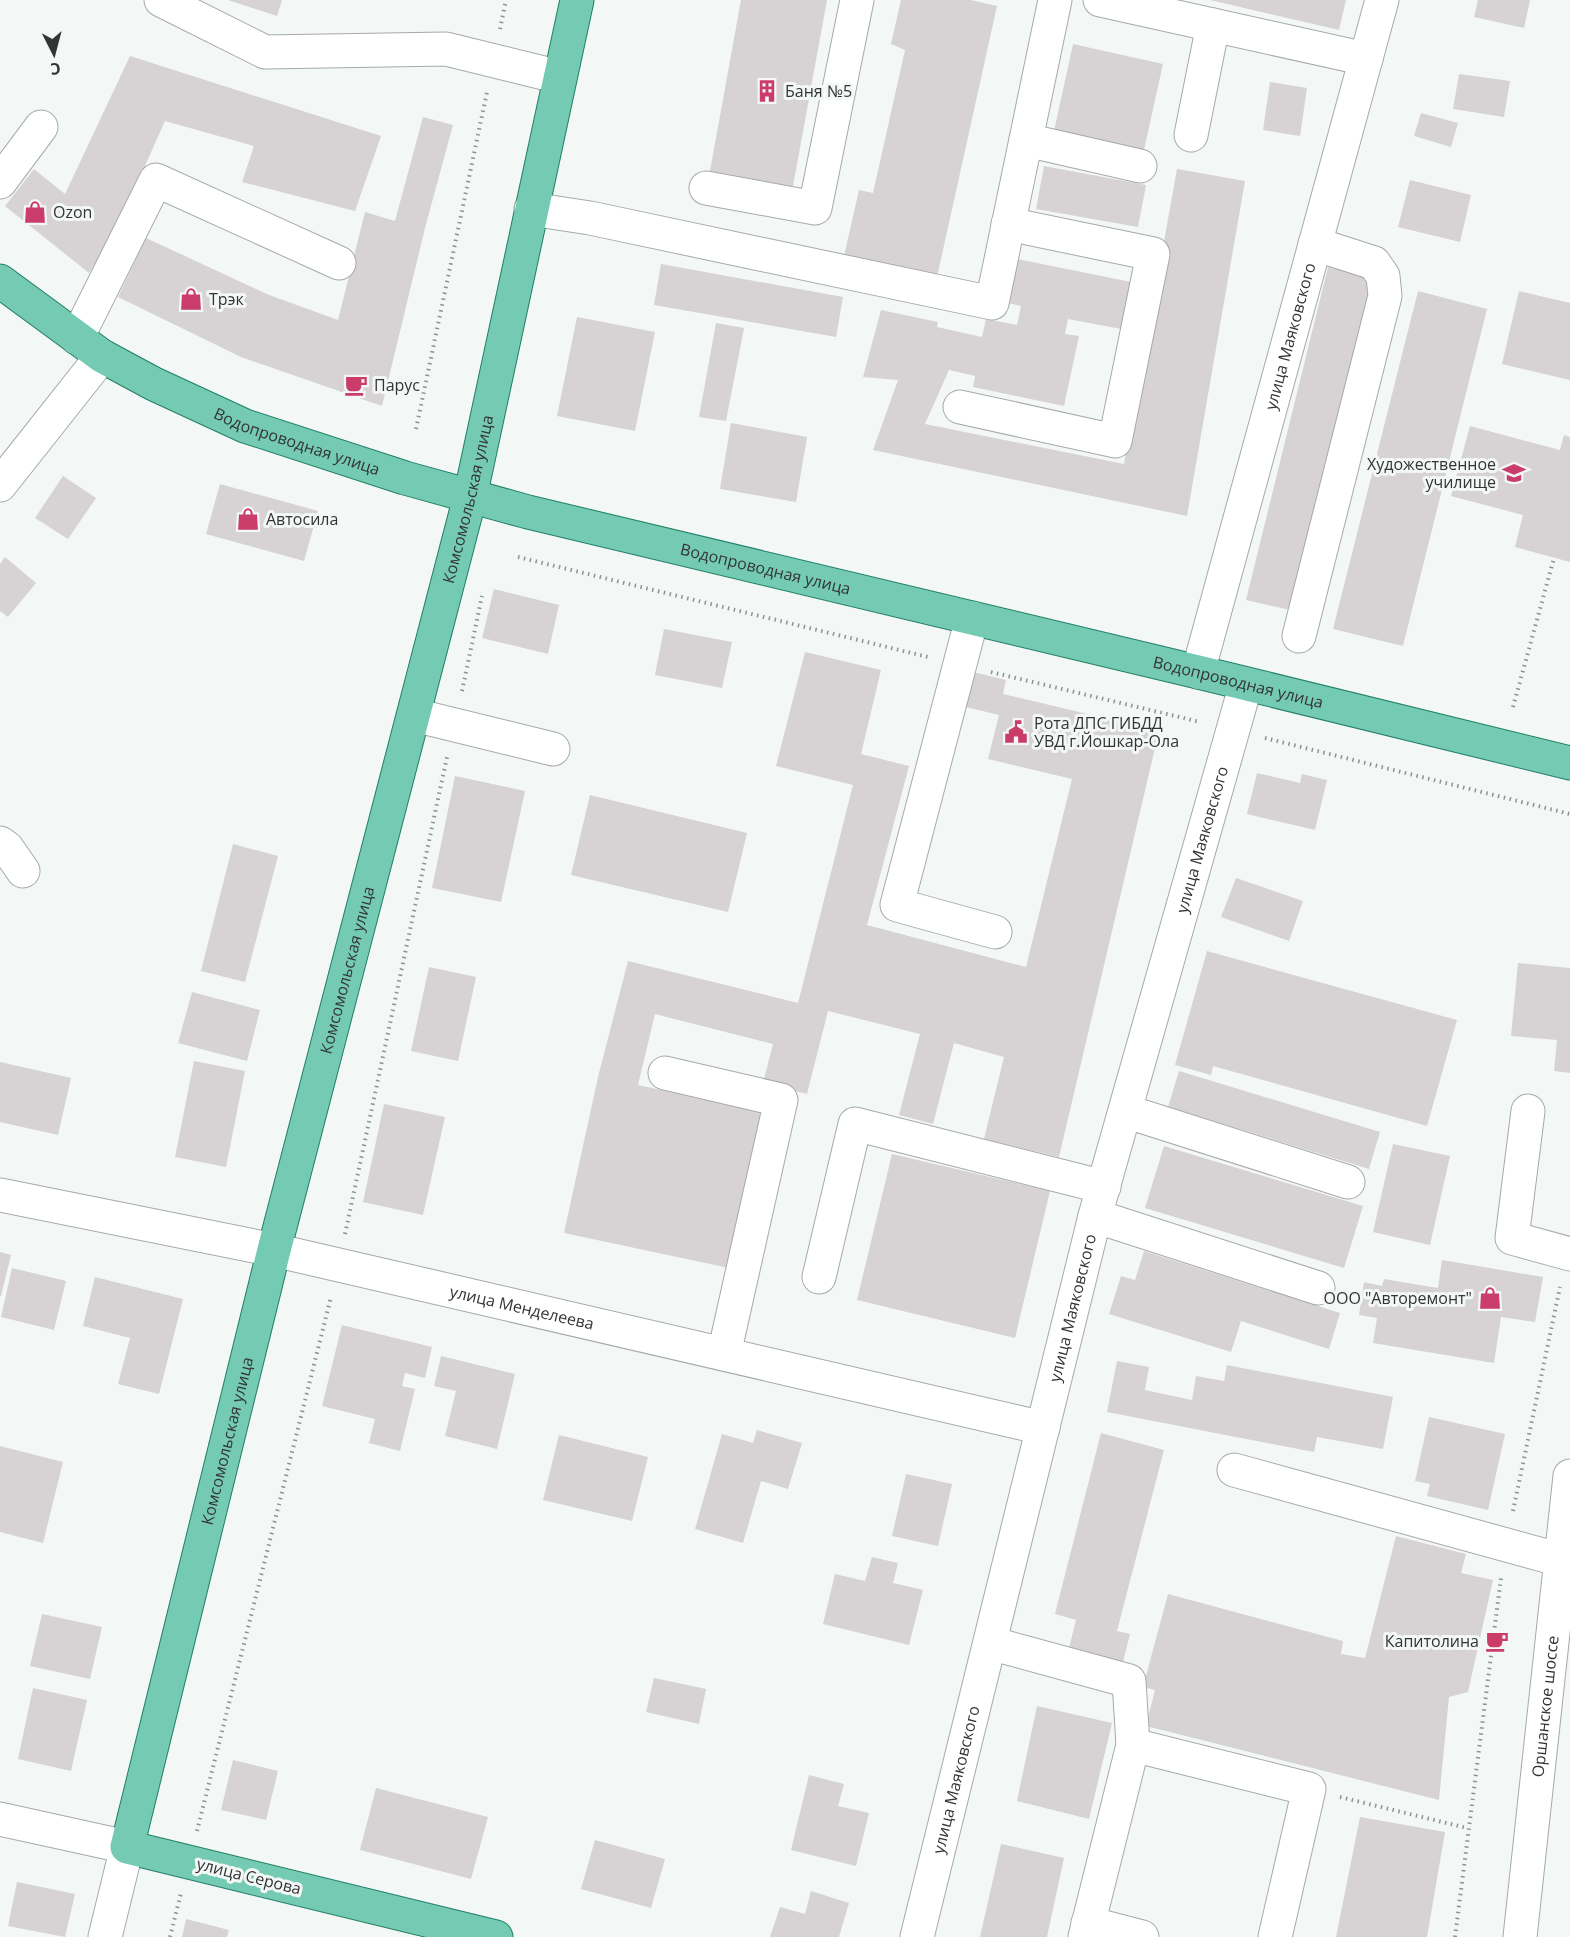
<svg xmlns="http://www.w3.org/2000/svg" width="1570" height="1937" viewBox="0 0 1570 1937" font-family="'Open Sans',sans-serif">
	<rect width="100%" height="100%" fill="#f3f8f6"/>
	<g fill="#d7d2d3">
		<path d="M228,0H282L277,16Z"/>
		<path d="M741,0H827L791,197L708,182Z"/>
		<path d="M901,0H971L997,6L937,277L844,256L859,190L873,193L905,50L891,44Z"/>
		<path d="M1210,0H1346L1339,30Z"/>
		<path d="M1478,0H1530L1524,28L1474,17Z"/>
		<path d="M1073,44L1163,64L1144,150L1054,131Z"/>
		<path d="M130,56L381,136L355,211L242,182L254,146L165,121L115,233L89,273L5,206L34,169L65,194Z"/>
		<path d="M1459,74L1510,81L1504,117L1453,109Z"/>
		<path d="M1270,82L1307,88L1300,136L1263,130Z"/>
		<path d="M1421,113L1458,123L1451,147L1414,136Z"/>
		<path d="M423,117L453,125L425,228L382,406L241,357L118,297L146,238L269,295L338,320L365,212L395,221Z"/>
		<path d="M1044,166L1146,185L1138,227L1036,209Z"/>
		<path d="M1177,169L1245,181L1187,516L873,450L898,380L863,377L881,310L938,322L937,327L982,337L986,319L1017,325L1021,306L1003,302L1012,258L1141,284L1132,331L1068,319L1065,334L1079,336L1064,406L973,387L975,376L949,370L925,424L1124,464Z"/>
		<path d="M1410,180L1471,195L1460,242L1398,227Z"/>
		<path d="M661,264L843,297L836,337L654,305Z"/>
		<path d="M1328,267L1376,279L1294,611L1246,600Z"/>
		<path d="M1418,291L1487,309L1403,646L1333,629Z"/>
		<path d="M1519,291L1570,303V380L1502,364Z"/>
		<path d="M577,317L655,332L635,431L557,416Z"/>
		<path d="M716,323L744,328L726,421L699,417Z"/>
		<path d="M731,423L807,437L796,502L720,489Z"/>
		<path d="M1470,426L1560,450L1564,435L1570,437V562L1515,547L1523,515L1451,496Z"/>
		<path d="M63,476L96,498L68,539L35,518Z"/>
		<path d="M220,484L318,511L304,561L206,534Z"/>
		<path d="M5,557L36,583L8,617L0,611V564Z"/>
		<path d="M494,589L559,605L548,654L482,638Z"/>
		<path d="M664,629L732,642L722,688L655,675Z"/>
		<path d="M805,652L881,670L861,754L909,766L867,925L1026,967L1072,779L988,759L999,715L966,707L973,672L1006,680L1003,694L1159,731L1059,1157L984,1139L1004,1057L954,1043L933,1124L899,1115L920,1034L828,1011L807,1094L763,1083L773,1044L655,1014L638,1085L763,1112L729,1268L564,1233L598,1077L628,961L798,1003L853,785L776,766Z"/>
		<path d="M1257,773L1300,783L1302,774L1327,780L1315,830L1247,814Z"/>
		<path d="M455,776L525,791L501,902L432,888Z"/>
		<path d="M590,795L747,833L728,912L571,875Z"/>
		<path d="M233,844L278,856L245,982L201,971Z"/>
		<path d="M1236,878L1303,901L1289,941L1221,917Z"/>
		<path d="M1207,951L1457,1020L1427,1126L1213,1066L1211,1075L1175,1065Z"/>
		<path d="M1518,963L1570,968V1073L1554,1071L1557,1040L1511,1036Z"/>
		<path d="M429,967L476,977L458,1061L411,1051Z"/>
		<path d="M192,992L260,1010L247,1061L178,1043Z"/>
		<path d="M194,1061L245,1071L226,1167L175,1157Z"/>
		<path d="M0,1062L71,1078L58,1135L0,1122Z"/>
		<path d="M1179,1071L1380,1132L1369,1169L1168,1107Z"/>
		<path d="M384,1104L445,1117L423,1215L363,1202Z"/>
		<path d="M1393,1144L1450,1156L1430,1245L1373,1232Z"/>
		<path d="M1164,1146L1363,1206L1344,1268L1145,1208Z"/>
		<path d="M892,1154L1050,1191L1015,1338L857,1300Z"/>
		<path d="M1144,1251L1340,1313L1329,1349L1241,1321L1231,1352L1109,1314L1121,1276L1135,1280Z"/>
		<path d="M0,1252L11,1255L1,1296H0Z"/>
		<path d="M1442,1260L1543,1277L1535,1322L1501,1317L1494,1363L1373,1343L1377,1318L1359,1315L1364,1282L1382,1286L1384,1279L1438,1288Z"/>
		<path d="M12,1268L66,1281L54,1330L1,1317Z"/>
		<path d="M95,1277L183,1299L159,1394L118,1384L130,1338L83,1326Z"/>
		<path d="M342,1325L432,1347L425,1378L405,1373L402,1386L415,1389L400,1451L369,1443L375,1419L322,1406Z"/>
		<path d="M441,1356L515,1374L497,1449L445,1436L456,1391L434,1386Z"/>
		<path d="M1117,1361L1149,1367L1145,1390L1192,1400L1196,1376L1224,1381L1227,1365L1393,1397L1383,1449L1317,1437L1314,1452L1107,1412Z"/>
		<path d="M1429,1417L1505,1434L1488,1510L1427,1496L1430,1484L1415,1481Z"/>
		<path d="M757,1430L802,1443L788,1489L761,1481L743,1543L695,1529L722,1434L753,1443Z"/>
		<path d="M1101,1433L1164,1450L1117,1631L1130,1634L1121,1670L1067,1656L1076,1620L1055,1614Z"/>
		<path d="M559,1435L648,1457L632,1521L543,1500Z"/>
		<path d="M0,1446L63,1462L43,1543L0,1532Z"/>
		<path d="M906,1474L952,1484L938,1546L892,1536Z"/>
		<path d="M1396,1536L1466,1554L1461,1573L1493,1580L1468,1692L1449,1697L1439,1800L1146,1726L1155,1690L1143,1687L1168,1594L1343,1641L1341,1654L1365,1658Z"/>
		<path d="M872,1557L898,1563L893,1583L923,1590L909,1645L823,1624L835,1574L865,1581Z"/>
		<path d="M42,1614L102,1627L90,1679L30,1666Z"/>
		<path d="M654,1678L706,1689L699,1724L646,1712Z"/>
		<path d="M33,1688L87,1700L71,1771L18,1759Z"/>
		<path d="M1037,1706L1112,1723L1089,1819L1017,1801Z"/>
		<path d="M233,1760L278,1771L266,1820L221,1810Z"/>
		<path d="M809,1775L844,1784L838,1806L869,1813L856,1866L791,1850Z"/>
		<path d="M376,1788L488,1817L471,1879L360,1850Z"/>
		<path d="M1360,1817L1445,1832L1427,1937H1336Z"/>
		<path d="M595,1840L665,1859L651,1908L581,1889Z"/>
		<path d="M1001,1844L1064,1858L1047,1937H980Z"/>
		<path d="M17,1882L75,1894L65,1937L8,1926Z"/>
		<path d="M811,1891L849,1903L839,1937H770L780,1907L805,1914Z"/>
		<path d="M186,1919L229,1930L227,1937H182Z"/>
	</g>
	<g fill="none" stroke-linecap="round" stroke-linejoin="round">
		<g stroke="#a5aaa8" stroke-width="35">
			<g id="minor">
				<path d="M161,0L265,52L446,49L560,77"/>
				<path d="M1100,0L1366,59"/>
				<path d="M1191,135L1213,25"/>
				<path d="M1026,140L1140,166"/>
				<path d="M0,182L41,127"/>
				<path d="M706,188L815,208L857,0"/>
				<path d="M531,209L590,218L992,303L1055,0"/>
				<path d="M77,338L156,180L339,263"/>
				<path d="M960,407L1115,441L1153,254L1008,224"/>
				<path d="M0,485L102,356"/>
				<path d="M972,618L897,905L995,932"/>
				<path d="M1299,636L1385,296L1383,276L1374,263L1315,244"/>
				<path id="s1" d="M1198,672L1382,0"/>
				<path d="M414,715L553,749"/>
				<path d="M0,843L7,848L23,871"/>
				<path d="M665,1073L781,1100L724,1354"/>
				<path d="M1125,1111L1348,1182"/>
				<path d="M1528,1111L1512,1238L1570,1254"/>
				<path id="s2" d="M0,1195L274,1250L1043,1428"/>
				<path d="M1095,1216L1318,1288"/>
				<path d="M819,1277L855,1124L1104,1187"/>
				<path d="M1234,1470L1561,1560"/>
				<path d="M990,1643L1129,1681L1133,1745L1085,1937"/>
				<path d="M1133,1745L1309,1789L1275,1937"/>
				<path d="M0,1819L127,1847L105,1937"/>
				<path d="M1088,1923L1142,1937"/>
				<path id="s3" d="M917,1937L1095,1216L1246,684"/>
				<path id="s4" d="M1520,1937L1570,1476"/>
			</g>
		</g>
		<g stroke="#217f66" stroke-width="35">
			<g id="major">
				<path id="s5" d="M0,281L102,356L154,384L245,426L405,478L528,512L1198,672L1570,763"/>
				<path id="s6" d="M496,1937L127,1847L274,1250L470,497L577,0"/>
			</g>
		</g>
		<g stroke="#8e9290" stroke-width="4" stroke-dasharray="1.5 4.5" stroke-linecap="butt">
			<path d="M500,29L506,0"/>
			<path d="M416,429L487,92"/>
			<path d="M518,557L928,657"/>
			<path d="M991,672L1200,722"/>
			<path d="M462,691L482,596"/>
			<path d="M1513,707L1554,558"/>
			<path d="M1265,738L1570,814"/>
			<path d="M345,1234L447,757"/>
			<path d="M1513,1511L1560,1287"/>
			<path d="M1340,1797L1467,1828"/>
			<path d="M197,1831L331,1297"/>
			<path d="M170,1937L181,1893"/>
			<path d="M1455,1937L1501,1578"/>
		</g>
		<use href="#minor" stroke="#fff" stroke-width="33"/>
		<use href="#major" stroke="#74cab3" stroke-width="33"/>
	</g>
	<defs>
		<g id="building-bare" transform="scale(1.8)"><path d="M-4-6H4V6H1V3H-1V6H-4ZM-2.5-4.3h1.7v1.8h-1.7ZM.8-4.3h1.7v1.8H.8ZM-2.5-1h1.7V.8h-1.7ZM.8-1h1.7V.8H.8Z" fill="#ca3c6a" stroke="#f3f8f6" stroke-width="2.5" paint-order="stroke"/></g>
		<g id="shop-bare" transform="scale(1.8)"><path d="M-5-2.5h2.3a2.7 3.5 0 0 1 5.4 0H5L5.5 6h-11ZM-1.5-2.5h3a1.5 2.3 0 0 0-3 0Z" fill="#ca3c6a" stroke="#f3f8f6" stroke-width="2.5" paint-order="stroke"/></g>
		<g id="cafe-bare" transform="scale(1.8)"><path d="M-5.5-4.5H6V0H3Q3 3.5 0 3.5H-2.5Q-5.5 3.5-5.5 0ZM3-3.2v2h1.7v-2ZM-6 4.5H4V6H-6Z" fill="#ca3c6a" stroke="#f3f8f6" stroke-width="2.5" paint-order="stroke"/></g>
		<g id="university-bare" transform="scale(1.8)"><path d="M0-5L7-2L0 1L-7-2ZM-4 1L0 2.5L4 1V4Q0 6-4 4Z" fill="#ca3c6a" stroke="#f3f8f6" stroke-width="2.5" paint-order="stroke"/></g>
		<g id="civic-bare" transform="scale(1.8)"><path d="M-.6-6.5H3V-4.5H.6V-3L4-1V1h2V6H-6V1h2V-1L-.6-3ZM-1.2 2.5V6h2.4V2.5Z" fill="#ca3c6a" stroke="#f3f8f6" stroke-width="2.5" paint-order="stroke"/></g>
	</defs>
	<g fill-rule="evenodd">
		<use href="#building-bare" x="767" y="91"/>
		<use href="#shop-bare" x="35" y="212"/>
		<use href="#shop-bare" x="191" y="299"/>
		<use href="#cafe-bare" x="356" y="385"/>
		<use href="#university-bare" x="1514" y="473"/>
		<use href="#shop-bare" x="248" y="519"/>
		<use href="#civic-bare" x="1016" y="732"/>
		<use href="#shop-bare" x="1490" y="1298"/>
		<use href="#cafe-bare" x="1497" y="1641"/>
	</g>
	<g text-anchor="middle" dominant-baseline="central" stroke-width="6" stroke-linejoin="round" paint-order="stroke">
		<g font-size="16" fill="#333534" stroke="#f3f8f6" text-anchor="start">
			<text x="785" y="91">Баня №5</text>
			<text x="53" y="212">Ozon</text>
			<text x="209" y="299">Трэк</text>
			<text x="374" y="385">Парус</text>
			<text x="1496" y="464" text-anchor="end">Художественное<tspan x="1496" dy="18">училище</tspan></text>
			<text x="266" y="519">Автосила</text>
			<text x="1034" y="723">Рота ДПС ГИБДД<tspan x="1034" dy="18">УВД г.Йошкар-Ола</tspan></text>
			<text x="1472" y="1298" text-anchor="end">ООО "Авторемонт"</text>
			<text x="1479" y="1641" text-anchor="end">Капитолина</text>
		</g>
		<g font-size="16" fill="#333534" stroke="#f3f8f6">
			<text stroke="none"><textPath href="#s1" startOffset="348">улица Маяковского</textPath></text>
			<text stroke="none"><textPath href="#s5" startOffset="340">Водопроводная улица</textPath></text>
			<text stroke="none"><textPath href="#s6" startOffset="1770">Комсомольская улица</textPath></text>
			<text stroke="none"><textPath href="#s5" startOffset="826">Водопроводная улица</textPath></text>
			<text stroke="none"><textPath href="#s5" startOffset="1312">Водопроводная улица</textPath></text>
			<text stroke="none"><textPath href="#s3" startOffset="1134">улица Маяковского</textPath></text>
			<text stroke="none"><textPath href="#s6" startOffset="1284">Комсомольская улица</textPath></text>
			<text stroke="none"><textPath href="#s2" startOffset="534">улица Менделеева</textPath></text>
			<text stroke="none"><textPath href="#s3" startOffset="648">улица Маяковского</textPath></text>
			<text stroke="none"><textPath href="#s6" startOffset="798">Комсомольская улица</textPath></text>
			<text stroke="none"><textPath href="#s4" startOffset="232">Оршанское шоссе</textPath></text>
			<text stroke="none"><textPath href="#s3" startOffset="162">улица Маяковского</textPath></text>
			<text transform="translate(249 1876) rotate(14)">улица Серова</text>
		</g>
	</g>
	<g transform="translate(54 54) rotate(174)" stroke="#f3f8f6" stroke-width="4.5" paint-order="stroke">
	<path d="M0-4.5L10 22L0 15L-10 22Z" fill="#333534"/>
	<text y="-9" font-size="16" font-weight="bold" text-anchor="middle" fill="#333534">С</text>
	</g>
</svg>
